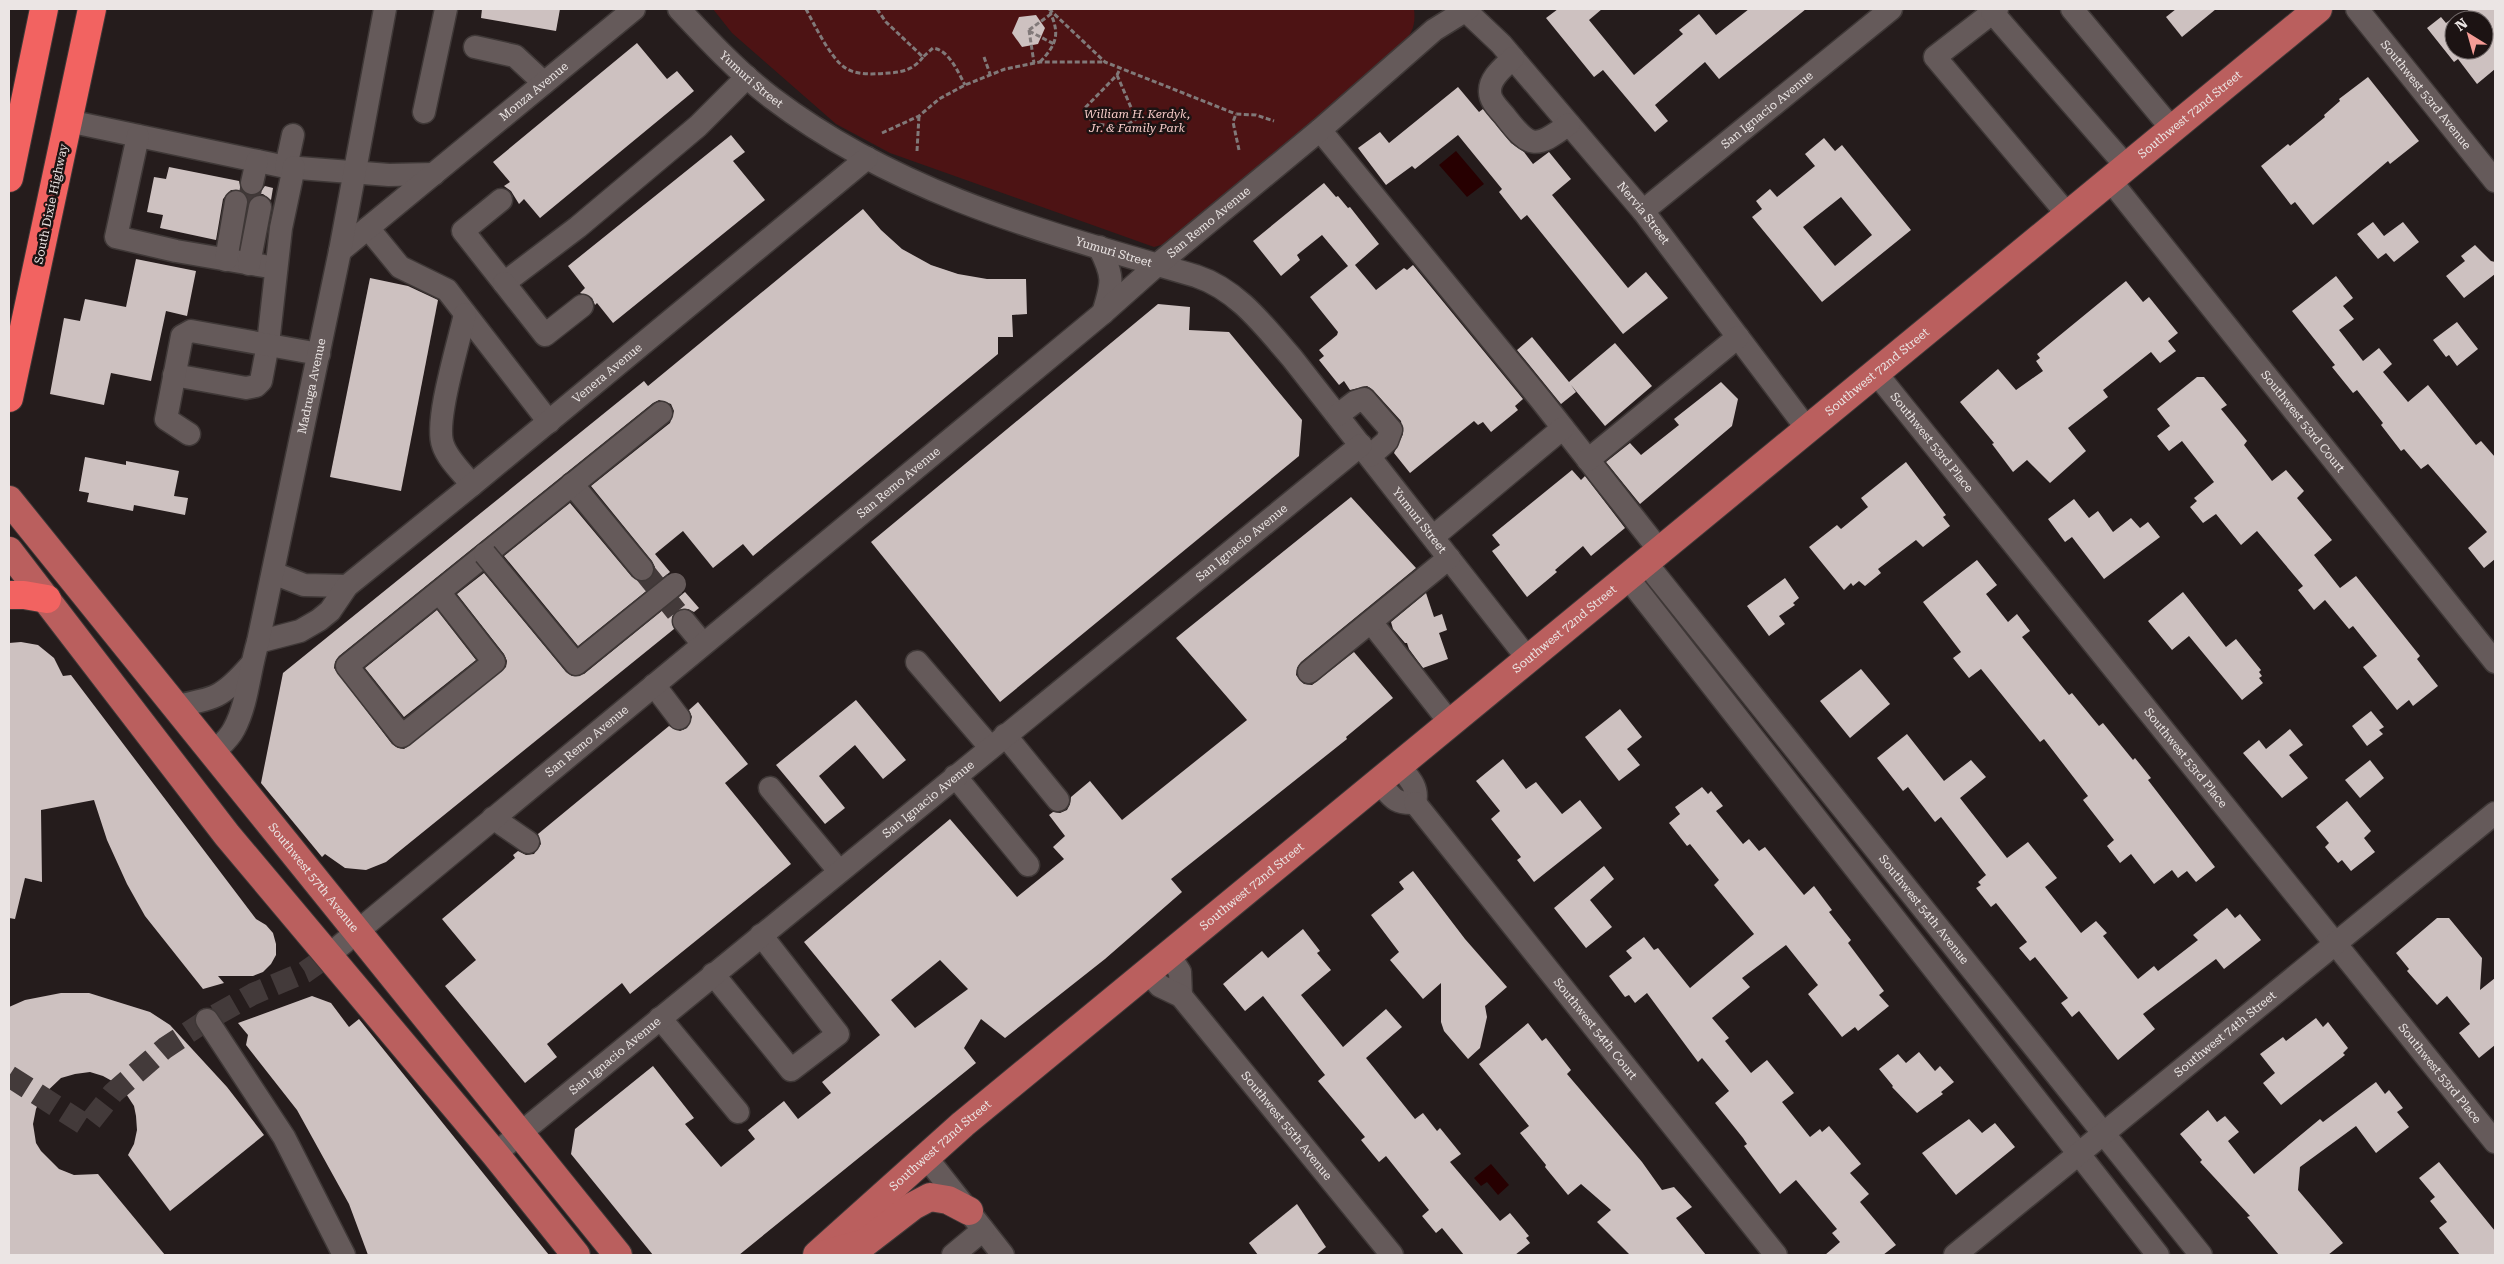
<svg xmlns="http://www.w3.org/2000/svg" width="2504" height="1264" viewBox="0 0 2504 1264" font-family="'Roboto Serif',serif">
	<rect width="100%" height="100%" fill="#251c1c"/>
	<path fill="#4d1314" d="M713,9H1414C1416,26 1412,33 1401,46L1168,243L1154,247L890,153L836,124L732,33Z"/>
	<g fill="#270001">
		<path d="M1456,151L1484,184L1467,197L1439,165Z"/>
		<path d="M1491,1164L1509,1185L1498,1195L1487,1182L1481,1186L1474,1178Z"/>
	</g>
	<g fill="#cdc1c0" fill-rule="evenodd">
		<path d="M482,9H560L556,31L481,18Z"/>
		<path d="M1558,9H1602L1589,20L1634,75L1683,34L1679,30L1699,14L1716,35L1749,9H1806L1719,79L1705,62L1655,105L1668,121L1655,132L1603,70L1594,77L1546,18Z"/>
		<path d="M2176,9H2216L2182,37L2166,17Z"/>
		<path d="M2470,9H2495V69L2477,84L2458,59L2454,62L2427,28L2441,17L2446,23L2450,20L2452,24L2454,22V50H2484V20H2456Z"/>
		<path d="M1036,15L1045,28L1038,44L1022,47L1012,33L1019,17Z"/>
		<path d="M637,43L667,79L677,71L694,91L540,218L524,199L519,204L511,191L504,186L510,182L493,162Z"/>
		<path d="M2368,77L2419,141L2390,164L2388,161L2313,225L2295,202L2291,205L2261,166L2288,144L2290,146L2325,117L2324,115L2340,101L2339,99Z"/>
		<path d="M1458,87L1479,112L1483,109L1511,143L1524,152L1533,164L1549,152L1571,179L1552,195L1628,288L1646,272L1668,298L1623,334L1527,215L1521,220L1499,192L1502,189L1458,135L1415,169L1412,166L1386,185L1358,148L1380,132L1389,143Z"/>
		<path d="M731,135L745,152L733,161L765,200L613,323L597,303L595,305L592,298L580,293L585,288L568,266Z"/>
		<path d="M1824,138L1835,151L1842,145L1911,230L1822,302L1752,217L1762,209L1756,201L1770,189L1777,197L1815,166L1805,154ZM1841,197L1872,235L1835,266L1803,227Z"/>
		<path d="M169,167L239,181L242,191L231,190L223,199L216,240L160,228L163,215L147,212L154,177L166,179Z"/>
		<path d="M1324,183L1336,197L1338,196L1348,208L1350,207L1379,244L1355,265L1376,290L1404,268L1407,270L1413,265L1523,399L1515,406L1518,410L1491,432L1483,422L1478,425L1474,421L1410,473L1394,453L1403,434L1401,421L1373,390L1367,386L1350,390L1344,381L1339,385L1319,360L1324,356L1319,350L1337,335L1338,332L1310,297L1348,266L1322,235L1297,255L1300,260L1281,276L1253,241Z"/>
		<path d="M265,186L273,188L271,200L263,194H258Z"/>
		<path d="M863,209L881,230L902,249L931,265L958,274L987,279H1026L1027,314L1012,315L1013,337H998V354L753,556L743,544L713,568L683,531L655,554L670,572L578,646L504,556L570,503L632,577L644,582L651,579L655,567L652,561L591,486L670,423L674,411L671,404L659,400L653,403L339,656L335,662L334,668L392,744L398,748L404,749L506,667L507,661L504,654L457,594L484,573L566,672L572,676L584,674L685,592L699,608L694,612L688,609L676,611L672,617L674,629L386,862L366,870L345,868L325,854L322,857L261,783L283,673L644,381L648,386Z"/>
		<path d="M2373,222L2384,236L2403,222L2419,242L2394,262L2386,253L2378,259L2357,234Z"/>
		<path d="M2475,245L2491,261L2495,262V274L2464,298L2446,276L2465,261L2461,256Z"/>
		<path d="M136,259L196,271L187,316L166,311L151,381L111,373L104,405L50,394L64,318L80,321L85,299L126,307Z"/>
		<path d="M2336,276L2353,298L2343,306L2354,319L2339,330L2363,361L2379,348L2392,364L2383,372L2408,402L2428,385L2476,445L2481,441L2495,457V559L2484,568L2468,548L2487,532L2428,464L2421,469L2404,449L2401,451L2381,425L2383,423L2357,390L2353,393L2332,367L2335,365L2292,311Z"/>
		<path d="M370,278L408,286L438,300L401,491L330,477Z"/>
		<path d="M2126,281L2143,302L2149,297L2178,333L2168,341L2176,351L2160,363L2151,352L2103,390L2108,397L2068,428L2086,451L2050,483L2027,460L2013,472L1992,444L1994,443L1960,402L1998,369L2016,390L2043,371L2036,361L2040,358L2037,354Z"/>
		<path d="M1158,304L1190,307L1189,330L1229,332L1302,420L1299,456L1000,702L871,542Z"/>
		<path d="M2457,322L2478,349L2457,366L2449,355L2446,357L2433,340Z"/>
		<path d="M1532,337L1569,382L1615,343L1652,386L1605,426L1571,385L1576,392L1561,404L1517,350Z"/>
		<path d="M2197,377H2204L2227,405L2221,409L2247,441L2244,445L2272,481L2286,470L2304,491L2297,498L2332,540L2314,555L2340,588L2356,576L2420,656L2417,659L2438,686L2413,706L2409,700L2397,710L2363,667L2377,656L2353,626L2349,629L2325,600L2314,610L2298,590L2303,586L2257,531L2241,545L2216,514L2203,523L2190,507L2197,501L2194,498L2214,482L2182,441L2169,451L2157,436L2170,426L2157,409Z"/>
		<path d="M1721,382L1738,399L1732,426L1640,504L1606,462L1630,443L1641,455L1679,425L1674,419Z"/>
		<path d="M85,457L126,465V461L179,471L174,496L188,498L185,515L134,505L133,511L87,502L89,493L79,491Z"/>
		<path d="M1906,462L1946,515L1943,517L1950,526L1923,547L1916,540L1878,569L1881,573L1865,586L1859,581L1853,586L1851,583L1844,590L1809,547L1837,525L1841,529L1868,507L1861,498Z"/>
		<path d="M1572,470L1581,480L1585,476L1625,528L1591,556L1583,546L1555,570L1557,572L1527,597L1492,551L1500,545L1492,535Z"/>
		<path d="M1351,497L1416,568L1301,662L1297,668L1296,675L1304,684L1312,685L1354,652L1393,698L1346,737L1347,739L1171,879L1182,892L1105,959L1005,1038L981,1019L964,1048L976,1063L739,1255H653L571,1154L575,1129L653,1066L694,1118L685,1124L721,1167L755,1139L748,1130L784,1101L798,1119L831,1093L822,1082L880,1035L804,942L950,819L1017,897L1064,859L1053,847L1065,836L1049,815L1053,812L1060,813L1067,810L1070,804L1071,797L1090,781L1122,820L1247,720L1176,638ZM940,960L968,989L915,1028L891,1000Z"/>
		<path d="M2074,499L2089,518L2098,511L2113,532L2131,518L2140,528L2148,522L2160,537L2104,579L2072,537L2065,542L2048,519Z"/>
		<path d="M1977,560L1997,585L1986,594L2008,622L2017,614L2030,631L2022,637L2069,695L2072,693L2099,726L2103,723L2133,760L2135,758L2151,778L2148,780L2215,867L2196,882L2187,871L2178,878L2172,870L2154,884L2131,854L2120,863L2107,846L2114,840L2083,800L2088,796L2044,739L2040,742L1981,669L1969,678L1953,658L1961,652L1923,602Z"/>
		<path d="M1785,578L1799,598L1793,603L1795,605L1779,616L1785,624L1769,636L1747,606Z"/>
		<path d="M2183,592L2226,647L2236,639L2261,670L2259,672L2262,676L2259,678L2263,683L2242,700L2189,636L2172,650L2148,621Z"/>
		<path d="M1426,593L1434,617L1442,614L1447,630L1439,633L1448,659L1423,668L1409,649L1407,643H1405L1393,629L1391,622Z"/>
		<path d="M437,610L476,660L404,717L365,668Z"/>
		<path d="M21,642L38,645L54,658L63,676L71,675L256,919L266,925L273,933L276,944V955L271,964L263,972L253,976H218L224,983L203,989L145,916L127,884L107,840L94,800L41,810L42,882L25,878L15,919L9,918V643Z"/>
		<path d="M1861,669L1890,704L1850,738L1820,701Z"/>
		<path d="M856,700L906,760L883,779L855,745L819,776L845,808L825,824L776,765Z"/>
		<path d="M698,702L748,764L725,783L791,864L630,994L622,983L547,1044L557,1057L525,1083L445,986L476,960L442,919L515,858L513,855L518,851L526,855L534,854L541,844L538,834L669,726L680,731L687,728L692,717L689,710Z"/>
		<path d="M1620,709L1642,737L1627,749L1640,765L1619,781L1585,737Z"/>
		<path d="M2371,711L2384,727L2379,730L2383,734L2367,746L2352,726Z"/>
		<path d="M2290,729L2303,745L2289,755L2308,778L2282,798L2243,753L2259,740L2266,749Z"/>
		<path d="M1907,734L1944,781L1971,760L1986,777L1960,798L2007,858L2028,842L2057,878L2045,887L2081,933L2096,921L2107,933L2103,936L2138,979L2154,966L2158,971L2198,940L2193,935L2227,908L2235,918L2240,914L2261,940L2224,969L2216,959L2143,1014L2155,1029L2118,1060L2079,1011L2072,1017L2061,1003L2068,998L2035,957L2030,961L2019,948L2027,942L1996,903L1991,907L1976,888L1981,885L1978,882L1986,875L1941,817L1935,822L1908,787L1903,791L1877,758Z"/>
		<path d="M1503,759L1526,789L1536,782L1562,814L1580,800L1602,828L1534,882L1517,860L1521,857L1491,819L1500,811L1476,781Z"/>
		<path d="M2370,760L2384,778L2360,798L2345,780Z"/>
		<path d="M1702,787L1708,794L1711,791L1723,806L1716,811L1743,844L1749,839L1759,851L1765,847L1804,895L1814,886L1832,910L1829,912L1851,940L1848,943L1884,991L1879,995L1889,1006L1858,1031L1855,1027L1842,1037L1808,994L1818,985L1786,945L1742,978L1750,987L1712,1018L1729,1038L1725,1041L1751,1073L1767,1060L1794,1093L1782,1102L1810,1137L1820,1129L1822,1132L1829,1126L1861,1164L1850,1173L1869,1194L1860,1202L1896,1245L1883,1255H1825L1840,1242L1832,1233L1837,1229L1796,1180L1780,1194L1744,1146L1747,1144L1743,1138L1715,1103L1729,1091L1702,1058L1698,1062L1647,993L1635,1003L1629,995L1625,997L1609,976L1632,958L1626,951L1644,937L1654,950L1658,948L1690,988L1754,934L1714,885L1719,880L1690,844L1687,846L1669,823L1680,814L1675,807Z"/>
		<path d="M2347,801L2371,831L2364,838L2375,852L2351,871L2342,860L2338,863L2325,847L2329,843L2316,827Z"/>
		<path d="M1604,866L1614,879L1590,900L1612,927L1586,948L1554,908Z"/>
		<path d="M1413,871L1465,939L1507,987L1485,1006L1487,1017L1480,1048L1468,1059L1444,1031L1441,1022V983L1423,999L1390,960L1399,952L1371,915L1404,889L1399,882Z"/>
		<path d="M2437,918H2449L2482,958L2480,990L2495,978V1045L2479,1058L2459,1033L2470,1024L2447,996L2437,1005L2407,971L2409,969L2396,953Z"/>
		<path d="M1303,929L1320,951L1317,953L1331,970L1301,995L1343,1047L1386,1009L1402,1027L1366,1058L1415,1119L1423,1113L1437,1131L1440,1128L1461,1154L1450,1162L1500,1221L1510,1213L1529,1236L1526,1238L1530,1243L1515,1255H1464L1442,1228L1436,1233L1422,1216L1429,1210L1386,1156L1379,1162L1361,1140L1365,1137L1318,1081L1325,1075L1263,996L1245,1011L1223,984L1262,951L1268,958Z"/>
		<path d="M61,993H89L150,1012L170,1025L227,1087L264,1135L170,1211L128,1155L134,1144L137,1130L136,1116L134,1106L121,1086L103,1076L90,1072L75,1074L61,1078L42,1096L36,1109L33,1124L36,1143L41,1151L59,1169L74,1175L98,1174L165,1255H9V1007L25,1000Z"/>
		<path d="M312,996L331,1003L349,1027L359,1019L549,1255H368L349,1204L297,1110L246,1045L248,1035L238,1023Z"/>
		<path d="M2316,1018L2323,1027L2328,1022L2348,1048L2343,1053L2345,1055L2281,1105L2263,1083L2275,1073L2260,1054L2283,1037L2286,1041Z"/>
		<path d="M1528,1023L1542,1041L1546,1038L1571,1070L1567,1074L1642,1162L1662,1190L1674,1187L1692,1207L1676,1218L1706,1255H1630L1597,1222L1611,1210L1581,1184L1568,1195L1545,1167L1546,1165L1520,1133L1529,1126L1479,1064Z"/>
		<path d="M1919,1052L1935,1071L1940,1066L1954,1082L1941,1092L1943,1094L1917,1113L1892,1087L1893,1086L1879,1069L1898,1054L1906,1063Z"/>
		<path d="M2376,1082L2385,1094L2389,1090L2403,1108L2397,1112L2409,1127L2376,1153L2356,1126L2300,1167L2298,1190L2343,1243L2328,1255H2279L2247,1217L2250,1216L2200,1162L2202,1160L2180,1134L2208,1110L2217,1122L2225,1116L2239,1132L2228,1141L2254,1174L2320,1119L2323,1122Z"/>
		<path d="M1969,1119L1982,1133L1995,1123L2015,1147L1956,1195L1922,1153Z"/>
		<path d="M2439,1162L2495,1231V1255H2460L2439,1228L2447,1222L2430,1201L2435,1197L2419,1178Z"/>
		<path d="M1297,1204L1326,1247L1316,1255H1258L1249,1243Z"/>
	</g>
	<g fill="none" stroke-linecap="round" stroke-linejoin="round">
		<g stroke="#433a3a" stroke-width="22" stroke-dasharray="22 11" stroke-linecap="butt">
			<path d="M248,205L252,183"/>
			<path d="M642,569L684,621"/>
			<path d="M9,1076L87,1126L113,1093L165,1048L207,1020L253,994L305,972L329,955"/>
		</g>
		<g stroke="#3f3837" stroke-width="25">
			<g id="minor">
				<path id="s1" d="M679,9C708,40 738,72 772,98C900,195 1045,232 1196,276C1238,290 1264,326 1292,358L1528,659"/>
				<path id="s2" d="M1464,9L1501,44L1643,211L1808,430"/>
				<path d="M1997,9L1935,57L2068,215"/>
				<path d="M2072,9L2172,129"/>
				<path id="s3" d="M2357,9L2495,181"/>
				<path d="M1992,12L2127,167"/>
				<path d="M475,47L515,56L544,83"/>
				<path d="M1513,58C1504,67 1489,78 1490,92C1490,101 1499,109 1504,115C1530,149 1535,149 1569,124"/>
				<path d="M424,112L446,9"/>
				<path d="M68,121L286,167L389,175L434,174"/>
				<path d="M1320,130L1541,400L1660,551"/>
				<path d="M138,136L116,237L176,251L276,268"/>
				<path d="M286,167L293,135"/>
				<path id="s4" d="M2110,180L2495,662"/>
				<path d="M252,183L257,161"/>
				<path d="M501,200L463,231L504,283L578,227L698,126L747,77"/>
				<path id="s5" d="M1643,211L1891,9"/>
				<path d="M368,228L400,267L447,290L549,422"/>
				<path d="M1099,247C1114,276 1113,282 1103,313"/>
				<path id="s6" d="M340,251L634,9"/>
				<path d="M226,260L236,202"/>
				<path d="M249,264L260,207"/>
				<path d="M504,283L545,335L582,306"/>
				<path d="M465,314C459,342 434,422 443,445C448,460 463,473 472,485"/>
				<path id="s7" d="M1876,373L2495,1142"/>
				<path d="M174,375L246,388L256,386L261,381L268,344L281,228L294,167"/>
				<path d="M1338,415L1355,402L1364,399L1391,430L1387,441L1370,456"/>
				<path d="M189,434L166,419L182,336L191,331L319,354"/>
				<path d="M1588,460L1738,337"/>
				<path d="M572,484L642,569"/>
				<path d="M1433,537L1563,428"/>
				<path id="s8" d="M1646,563L2201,1255"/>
				<path d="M273,573L304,585L347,586"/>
				<path d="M1628,578L2158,1255"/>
				<path d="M439,592L494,662L402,736L347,666L661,413"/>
				<path d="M684,621L703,644"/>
				<path d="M1371,622L1451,724"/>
				<path id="s9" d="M258,642L300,631L319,620L330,611L347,586L472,485L867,158"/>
				<path d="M917,662L990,747"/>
				<path d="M1309,672L1449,558"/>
				<path d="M654,685L679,718"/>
				<path d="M175,706C215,699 223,697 250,666"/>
				<path d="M1005,735L1058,800"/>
				<path id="s10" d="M213,753C221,745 229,739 234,729C248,703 249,670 258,642L340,251L385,9"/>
				<path d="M1399,766C1409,778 1419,787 1415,803"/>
				<path d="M955,776L1028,865"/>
				<path d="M1380,783C1392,797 1394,804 1415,803"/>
				<path d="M770,788L839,871"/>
				<path id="s11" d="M1415,803L1776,1255"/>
				<path d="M493,818L528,842"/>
				<path id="s12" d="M329,955L1103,313L1157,265L1320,130L1434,30L1468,9"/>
				<path d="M1169,955L1180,972L1181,996"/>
				<path id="s13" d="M1148,972L1160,986L1181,996L1392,1255"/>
				<path d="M713,974L791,1070L838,1034L761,935"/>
				<path d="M660,1018L738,1112"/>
				<path d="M207,1020L284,1137L344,1255"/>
				<path id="s14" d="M495,1154L1361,445"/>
				<path d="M926,1157L1003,1255"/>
				<path d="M953,1255L983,1230"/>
				<path id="s15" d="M1955,1255L2495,813"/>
			</g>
		</g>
		<g stroke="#3f3837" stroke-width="30">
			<g id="major">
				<path id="s16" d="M9,500L618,1255"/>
				<path d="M9,551L227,835L495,1154L576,1255"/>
				<path id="s17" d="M817,1255L963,1124L2318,9"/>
				<path d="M821,1255L865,1243L913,1206L930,1197L948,1200L969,1211"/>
			</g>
		</g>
		<g stroke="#3f3837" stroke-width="30">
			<g id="highway">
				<path d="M9,178L44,9"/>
				<path d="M9,398L92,9"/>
				<path d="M9,595H24L47,599"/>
			</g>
		</g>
		<g stroke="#817979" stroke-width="3" stroke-dasharray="5 2.5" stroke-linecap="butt">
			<path d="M806,9C814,24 830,57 844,67C856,76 875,74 889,73C904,72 914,69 923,57"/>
			<path d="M877,9L886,22L923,57L933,48C949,50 958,72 965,85"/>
			<path d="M1049,9L1105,62L1236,114"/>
			<path d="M1029,30L1034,63"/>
			<path d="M1029,30L1051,14"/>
			<path d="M1029,31L1054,44"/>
			<path d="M984,57L990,74"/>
			<path d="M1040,62C1057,44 1060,34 1050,12"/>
			<path d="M1117,75L1136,119L1122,128L1093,123L1084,109L1117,75L1120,69"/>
			<path d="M882,133L919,116L939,99L965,85L1005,69L1040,62H1105"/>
			<path d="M1239,150L1233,122L1236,114L1256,115L1274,121"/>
			<path d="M917,151L919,116"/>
		</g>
		<use href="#minor" stroke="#655a5a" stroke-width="22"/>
		<use href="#major" stroke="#ba5f5e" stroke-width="28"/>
		<use href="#highway" stroke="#f26361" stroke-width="28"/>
		<g stroke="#3f3837" stroke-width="25" stroke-linecap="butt">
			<path id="minor-bridge" d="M485,554L576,664L675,584"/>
		</g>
		<use href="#minor-bridge" stroke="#655a5a" stroke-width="22"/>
	</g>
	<g text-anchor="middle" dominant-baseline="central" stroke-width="5" stroke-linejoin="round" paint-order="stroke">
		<g font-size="12" fill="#ebe5e4" stroke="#1c1313">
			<text stroke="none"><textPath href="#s1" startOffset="101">Yumuri Street</textPath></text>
			<text stroke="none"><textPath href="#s6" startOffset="251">Monza Avenue</textPath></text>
			<text stroke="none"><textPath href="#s3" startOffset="110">Southwest 53rd Avenue</textPath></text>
			<text stroke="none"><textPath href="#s5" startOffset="160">San Ignacio Avenue</textPath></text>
			<text stroke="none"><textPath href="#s17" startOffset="1785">Southwest 72nd Street</textPath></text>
			<text transform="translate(51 204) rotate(-78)">South Dixie Highway</text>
			<text stroke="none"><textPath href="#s2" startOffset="272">Nervia Street</textPath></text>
			<text stroke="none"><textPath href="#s12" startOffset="1145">San Remo Avenue</textPath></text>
			<text stroke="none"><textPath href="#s1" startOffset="506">Yumuri Street</textPath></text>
			<text stroke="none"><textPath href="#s17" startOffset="1380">Southwest 72nd Street</textPath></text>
			<text stroke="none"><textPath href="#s9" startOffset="446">Venera Avenue</textPath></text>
			<text stroke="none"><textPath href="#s10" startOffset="384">Madruga Avenue</textPath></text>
			<text stroke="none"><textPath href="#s4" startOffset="309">Southwest 53rd Court</textPath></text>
			<text stroke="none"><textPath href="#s7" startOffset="89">Southwest 53rd Place</textPath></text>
			<text stroke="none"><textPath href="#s12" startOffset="740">San Remo Avenue</textPath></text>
			<text stroke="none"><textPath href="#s1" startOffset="926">Yumuri Street</textPath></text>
			<text stroke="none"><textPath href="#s14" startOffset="965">San Ignacio Avenue</textPath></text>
			<text stroke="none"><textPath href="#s17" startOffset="975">Southwest 72nd Street</textPath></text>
			<text stroke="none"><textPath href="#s12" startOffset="335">San Remo Avenue</textPath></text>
			<text stroke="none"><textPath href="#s7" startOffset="494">Southwest 53rd Place</textPath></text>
			<text stroke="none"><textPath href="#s14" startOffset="560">San Ignacio Avenue</textPath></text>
			<text stroke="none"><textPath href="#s16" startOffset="485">Southwest 57th Avenue</textPath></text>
			<text stroke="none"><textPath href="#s17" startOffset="570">Southwest 72nd Street</textPath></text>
			<text stroke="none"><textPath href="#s8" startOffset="444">Southwest 54th Avenue</textPath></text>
			<text stroke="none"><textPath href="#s11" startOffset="289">Southwest 54th Court</textPath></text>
			<text stroke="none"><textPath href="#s15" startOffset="349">Southwest 74th Street</textPath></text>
			<text stroke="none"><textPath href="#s14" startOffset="155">San Ignacio Avenue</textPath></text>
			<text stroke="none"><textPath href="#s7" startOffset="899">Southwest 53rd Place</textPath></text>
			<text stroke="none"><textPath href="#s13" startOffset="209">Southwest 55th Avenue</textPath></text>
			<text stroke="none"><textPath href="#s17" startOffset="165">Southwest 72nd Street</textPath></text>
		</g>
		<g font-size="12" font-style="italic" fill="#f6cbc8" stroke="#1c1313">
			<text x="1137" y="114">William H. Kerdyk,<tspan x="1137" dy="14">Jr. &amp; Family Park</tspan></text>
		</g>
	</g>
	<rect width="2504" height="1264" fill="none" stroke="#ebe5e4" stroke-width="20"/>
	<g transform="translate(2469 35) rotate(323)"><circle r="24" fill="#1c1313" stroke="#6f6767"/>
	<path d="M0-4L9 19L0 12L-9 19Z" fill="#f59c96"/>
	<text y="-8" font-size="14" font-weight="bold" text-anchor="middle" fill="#ebe5e4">N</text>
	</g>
</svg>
